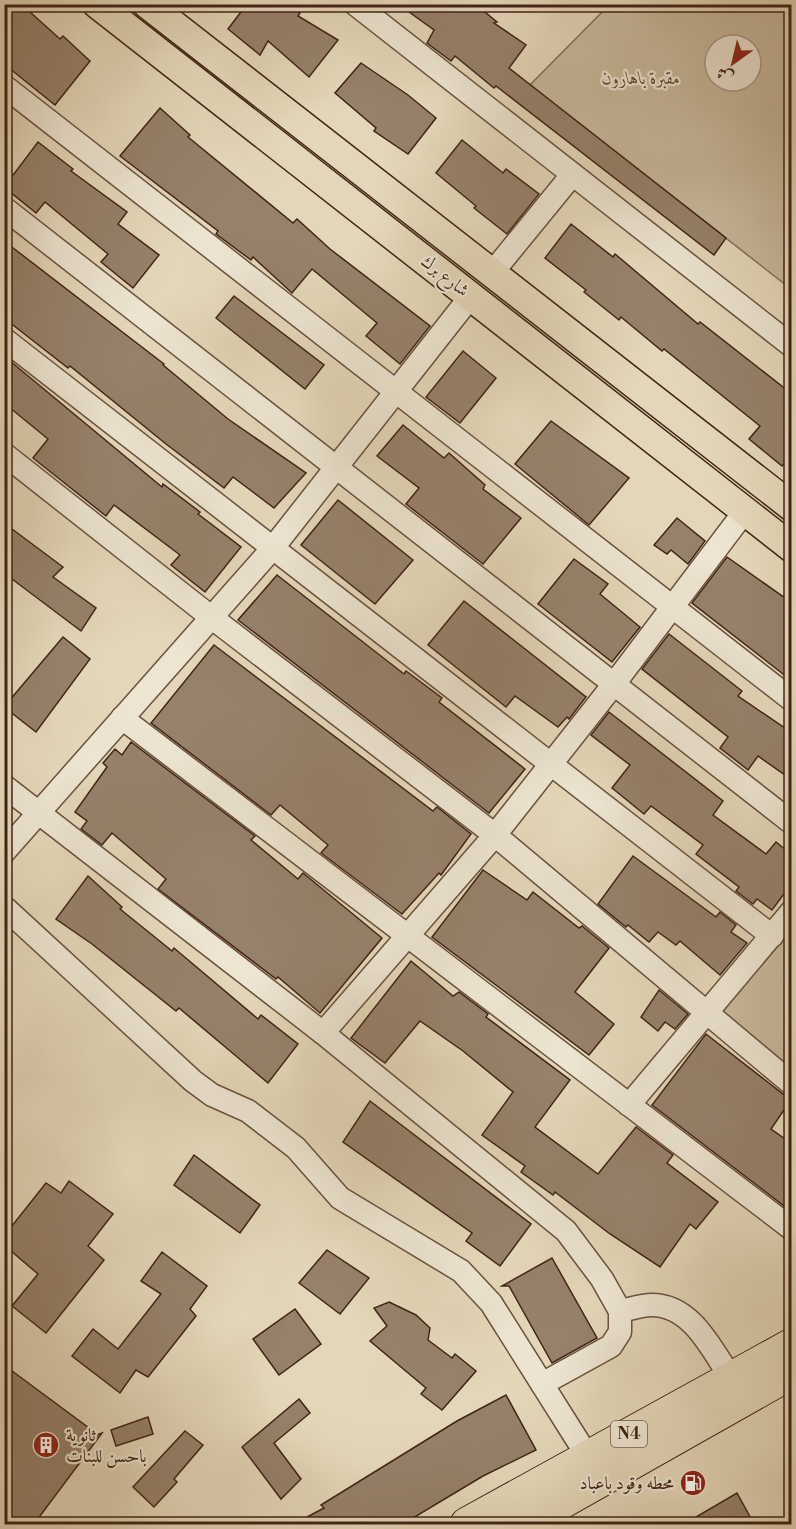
<svg xmlns="http://www.w3.org/2000/svg" width="796" height="1529" viewBox="0 0 796 1529" font-family="'Libre Bodoni',Amiri,serif">
	<rect width="100%" height="100%" fill="#e4d7b9"/>
	<filter id="stains"><feTurbulence type="fractalNoise" baseFrequency=".00333" numOctaves="4"/><feColorMatrix values="0 0 0 0 .2 0 0 0 0 .09 0 0 0 0 .02 0 0 0 .5 -.17"/></filter>
	<radialGradient id="worn" r=".72"><stop offset=".6" stop-color="#630" stop-opacity="0"/><stop offset="1" stop-color="#630" stop-opacity=".3"/></radialGradient>
	<g fill="#c8b99d" stroke="#846e5a" stroke-width="1.5" fill-rule="evenodd">
		<path d="M609,5H791V289L530,85ZM715,45H751V81H715Z"/>
		<path d="M791,919V1072L720,1012Z"/>
	</g>
	<g fill="#96816b" stroke="#412416" stroke-width="1.5">
		<path d="M12,4H21L60,39L63,36L90,61L55,105L4,64V13Z"/>
		<path d="M247,4H289L300,13L298,16L338,40L309,77L268,41L260,55L228,29Z"/>
		<path d="M398,4H475L497,22L494,23L526,45L509,68L726,238L714,255L496,86L494,88L455,56L451,61L427,43L434,30Z"/>
		<path d="M361,63L408,95L436,118L408,154L374,131L376,128L335,93Z"/>
		<path d="M160,108L190,135L188,137L293,223L297,219L330,249L430,326L400,364L366,336L377,323L312,269L292,293L253,257L251,260L216,234L218,231L120,156Z"/>
		<path d="M462,140L503,173L506,169L539,194L507,234L474,208L476,206L436,173Z"/>
		<path d="M38,142L73,169L71,171L127,212L118,224L159,255L133,288L101,262L108,254L45,202L36,213L4,187Z"/>
		<path d="M571,224L613,257L615,254L698,324L700,322L792,394V455L782,466L749,439L760,426L664,349L662,351L621,317L619,320L584,292L586,290L545,258Z"/>
		<path d="M4,241L164,364L163,365L228,419L306,473L274,508L233,477L224,488L166,444L70,366L68,368L4,318Z"/>
		<path d="M234,296L324,365L305,389L216,318Z"/>
		<path d="M463,351L496,378L460,423L426,397Z"/>
		<path d="M4,356L162,487L163,484L200,512L198,514L241,547L205,592L171,565L180,555L114,505L106,516L33,458L48,439L4,403Z"/>
		<path d="M551,421L629,478L589,525L515,464Z"/>
		<path d="M403,425L444,458L449,453L485,485L483,489L521,518L483,564L406,504L419,488L377,456Z"/>
		<path d="M338,500L413,560L375,604L301,545Z"/>
		<path d="M677,518L705,541L688,564L671,550L667,554L654,545Z"/>
		<path d="M4,523L63,567L53,577L96,608L81,631L4,573Z"/>
		<path d="M727,557L792,603V681L692,603Z"/>
		<path d="M574,559L608,584L600,594L640,627L612,662L538,604Z"/>
		<path d="M277,575L404,674L406,671L442,698L439,702L525,769L489,813L238,620Z"/>
		<path d="M464,601L586,697L569,719L567,717L558,727L515,696L506,707L428,645Z"/>
		<path d="M669,634L742,691L738,696L792,733V780L758,756L748,770L720,748L728,737L642,669Z"/>
		<path d="M63,637L90,659L36,732L4,707Z"/>
		<path d="M214,645L433,811L437,807L471,834L441,875L439,873L402,914L321,853L328,845L280,805L271,815L151,723Z"/>
		<path d="M609,712L723,801L713,815L766,854L776,842L792,855V883L772,910L757,899L753,904L736,891L739,887L696,854L703,845L651,806L644,814L612,788L630,765L591,735Z"/>
		<path d="M131,742L255,836L251,840L298,879L303,873L382,938L320,1013L278,977L276,979L158,889L166,879L112,833L102,845L81,829L87,821L75,812L107,767L103,763L115,749L122,755Z"/>
		<path d="M633,856L716,917L720,912L736,925L731,932L747,943L720,975L680,941L676,945L658,932L649,942L628,925L626,927L598,904Z"/>
		<path d="M483,870L527,900L533,892L579,928L582,926L609,948L575,992L614,1024L589,1055L432,937Z"/>
		<path d="M88,876L122,907L120,909L172,951L174,948L258,1019L261,1015L298,1044L268,1083L179,1008L176,1011L92,944L56,919Z"/>
		<path d="M411,961L453,996L459,992L488,1014L486,1017L570,1080L535,1127L598,1174L636,1127L673,1155L667,1163L718,1202L696,1229L690,1224L660,1267L610,1234L555,1192L553,1195L521,1172L525,1166L482,1135L513,1092L463,1051L420,1021L385,1063L351,1038Z"/>
		<path d="M659,990L688,1014L675,1029L665,1022L658,1031L641,1017Z"/>
		<path d="M706,1034L783,1094L792,1098L771,1129L792,1144V1212L652,1105Z"/>
		<path d="M370,1101L531,1224L500,1266L466,1241L472,1233L343,1142Z"/>
		<path d="M194,1155L260,1205L240,1233L174,1185Z"/>
		<path d="M69,1181L113,1214L88,1246L104,1260L46,1333L12,1306L38,1274L4,1245V1236L46,1183L61,1193Z"/>
		<path d="M327,1250L369,1278L340,1314L299,1283Z"/>
		<path d="M162,1252L207,1286L190,1309L196,1316L148,1377L136,1370L120,1393L72,1356L93,1329L118,1349L161,1294L141,1281Z"/>
		<path d="M552,1258L597,1338L552,1363L509,1286H502Z"/>
		<path d="M389,1302L416,1315L430,1328L428,1340L452,1358L455,1354L476,1371L442,1410L421,1394L426,1388L370,1341L387,1326L374,1308Z"/>
		<path d="M295,1309L321,1344L279,1375L253,1339Z"/>
		<path d="M4,1365L93,1431L88,1438L102,1433L34,1524H4Z"/>
		<path d="M506,1395L536,1450L483,1476L403,1524H294L324,1508L321,1505L457,1421Z"/>
		<path d="M299,1399L310,1413L274,1443L301,1479L281,1499L242,1447Z"/>
		<path d="M148,1417L153,1434L116,1446L111,1430Z"/>
		<path d="M185,1431L203,1445L174,1479L177,1482L154,1507L133,1487Z"/>
		<path d="M737,1493L754,1524H684Z"/>
	</g>
	<g fill="none" stroke-linecap="round" stroke-linejoin="round">
		<g stroke="#6a513f" stroke-width="25">
			<g id="minor">
				<path d="M355,4L792,346"/>
				<path d="M4,86L792,700"/>
				<path d="M4,208L792,823"/>
				<path d="M492,273L572,175"/>
				<path d="M4,339L772,936"/>
				<path d="M4,454L211,617L495,835L792,1084"/>
				<path d="M122,718L792,1229"/>
				<path d="M4,786L323,1033L566,1231L602,1279L620,1311V1332L611,1346L542,1384"/>
				<path d="M4,852L272,549L471,296"/>
				<path d="M4,907L193,1081L212,1095L248,1111L296,1148L340,1198L461,1271L491,1303L588,1457"/>
				<path d="M323,1033L495,835L614,684L745,511"/>
				<path d="M629,1105L792,911"/>
				<path d="M620,1311C630,1309 642,1305 652,1305C692,1305 712,1350 731,1378"/>
			</g>
		</g>
		<g stroke="#412416" stroke-width="31">
			<g id="major">
				<path d="M97,4L792,548"/>
				<path d="M147,4L792,507"/>
			</g>
		</g>
		<g stroke="#412416" stroke-width="35">
			<g id="highway">
				<path d="M467,1524L792,1345"/>
				<path d="M523,1524L792,1372"/>
			</g>
		</g>
		<use href="#minor" stroke="#ede5d2" stroke-width="22"/>
		<use href="#major" stroke="#e4d7b9" stroke-width="28"/>
		<use href="#highway" stroke="#e4d7b9" stroke-width="33"/>
	</g>
	<defs>
		<g id="building-disc" transform="scale(1.35)"><circle r="9.5" fill="#8f2418" stroke="#ede5d2"/><path d="M-4-6H4V6H1V3H-1V6H-4ZM-2.5-4.3h1.7v1.8h-1.7ZM.8-4.3h1.7v1.8H.8ZM-2.5-1h1.7V.8h-1.7ZM.8-1h1.7V.8H.8Z" fill="#fff"/></g>
		<g id="fuel-disc" transform="scale(1.35)"><circle r="9.5" fill="#8f2418" stroke="#ede5d2"/><path d="M-5.5-6h7V0h2V4h1.3V-2.5L3-4.5l.8-.8L6-3V5H2.5V1h-1V6h-7ZM-4.2-4.7v3.2H.2V-4.7Z" fill="#fff"/></g>
	</defs>
	<g fill-rule="evenodd">
		<use href="#building-disc" x="46" y="1445"/>
		<use href="#fuel-disc" x="693" y="1483"/>
	</g>
	<g text-anchor="middle" dominant-baseline="central" stroke-width="4.5" stroke-linejoin="round" paint-order="stroke">
		<rect fill="#ede5d2" stroke="#755e4e" stroke-width="1.5" x="611" y="1421" width="36" height="26" rx="4.5"/>
		<g font-size="16" font-weight="bold" fill="#412416">
			<text x="629" y="1434">N4</text>
		</g>
		<g font-size="18" font-style="italic" fill="#634938" stroke="#ede5d2">
			<text x="641" y="78">مقبرة باهارون</text>
		</g>
		<g font-size="18" fill="#412416" stroke="#ede5d2">
			<text transform="translate(445 276) rotate(38)">شارع برك</text>
		</g>
		<g font-size="18" fill="#412416" stroke="#ede5d2" text-anchor="start">
			<text x="66" y="1435">ثانوية<tspan x="66" dy="21">باحسن للبنات</tspan></text>
			<text x="674" y="1483" text-anchor="end">محطه وقود باعباد</text>
		</g>
	</g>
	<rect width="796" height="1529" fill="none" stroke="#e4d7b9" stroke-width="24"/>
	<rect x="6" y="6" width="784" height="1517" fill="none" stroke="#412416" stroke-width="3"/>
	<rect x="12" y="12" width="772" height="1505" fill="none" stroke="#412416" stroke-width="1.5"/>
	<g transform="translate(733 63) rotate(214)"><circle r="28" fill="#ede5d2" stroke="#a89887" stroke-width="1.5"/>
	<path d="M0-4.5L10 22L0 15L-10 22Z" fill="#8f2418"/>
	<text y="-9" font-size="16" font-weight="bold" text-anchor="middle" fill="#412416">ش</text>
	</g>
	<rect width="100%" height="100%" filter="url(#stains)"/>
	<rect width="100%" height="100%" fill="url(#worn)"/>
</svg>
